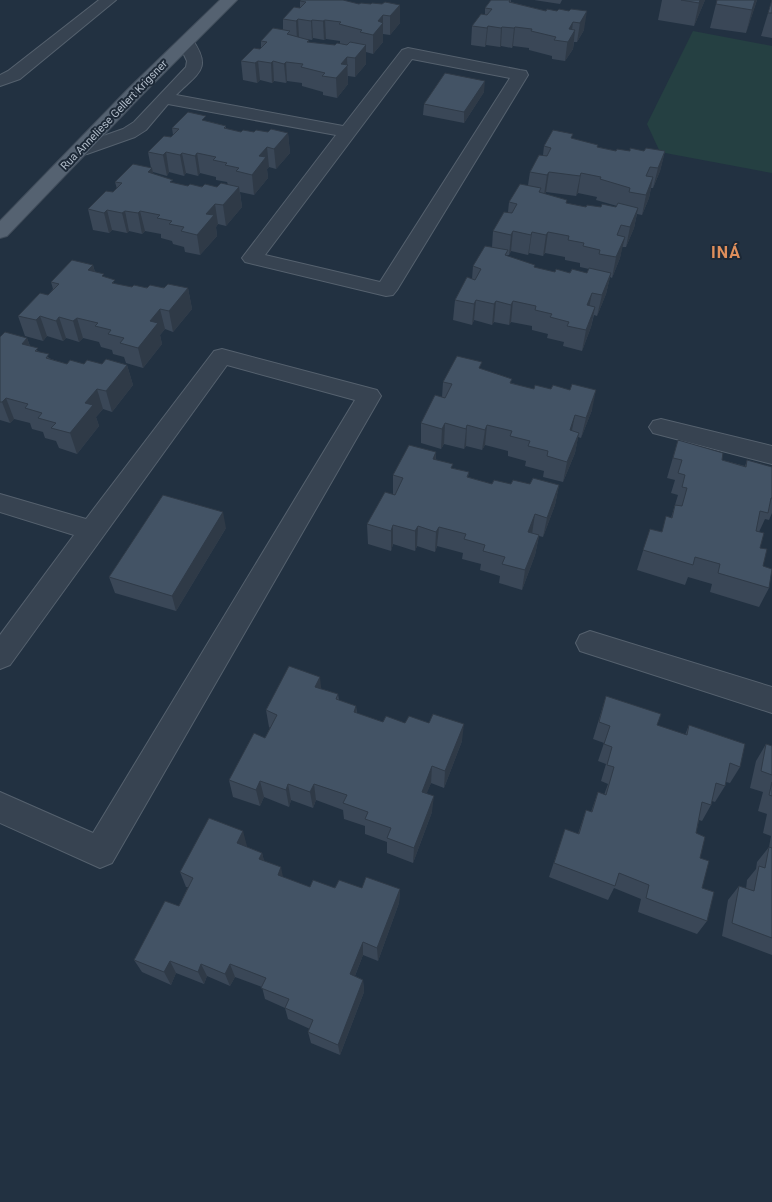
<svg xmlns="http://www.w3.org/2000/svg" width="772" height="1202" viewBox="0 0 772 1202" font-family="Roboto,sans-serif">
	<rect width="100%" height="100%" fill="#223141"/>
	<path fill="#254042" d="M693,31L772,46V173L660,152L647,124Z"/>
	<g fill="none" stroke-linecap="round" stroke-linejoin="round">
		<g stroke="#55616e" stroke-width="2">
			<g id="minor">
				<path d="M99,0H116L20,79L0,86V75L8,71Z"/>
				<path d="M186,37L192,39C213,69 198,73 176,95L343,126L402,50L408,48L520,70L526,71L528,75L397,290L393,295L386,296L245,262L242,258L336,135L168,104L146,130L135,137L87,154L81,155L75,154L72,150L75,146L123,129L134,122L186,67L187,61L178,42L180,39ZM412,59L510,78L380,282L265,255Z"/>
				<path d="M222,349L377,390L381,396L112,863L100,868L0,823V792L93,833L355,400L227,365L10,665L0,669V635L74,535L0,512V494L86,519L214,351Z"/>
				<path d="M661,419L772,446V464L653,433L649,427L653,421Z"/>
				<path d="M590,631L772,687V713L580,651L576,643L580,635Z"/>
			</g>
		</g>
		<g stroke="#404c5a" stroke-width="2">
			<path id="major" d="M220,0H237L141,96L7,236L0,238V221L129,88Z"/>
		</g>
		<use href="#minor" fill="#374351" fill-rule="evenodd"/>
		<use href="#major" fill="#556271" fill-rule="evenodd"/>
	</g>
	<g fill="#3a4757" fill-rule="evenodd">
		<path d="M491,0H511V2L546,11H569L571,9L584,30L577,42H574L573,49L565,61L552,59V56L529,50V48L513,46L512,48L501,46L500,47L486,45L485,47L471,45L472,26L485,14V8Z"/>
		<path d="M534,0H562L560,4Z"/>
		<path d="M662,0H705L694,26L658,20Z"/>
		<path d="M757,0L746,33L710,28L716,4Z"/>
		<path d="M772,0V38L761,36Z"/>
		<path d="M300,1L359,4L400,5V23L390,35L383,34V42L373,54L366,52V64L355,77L348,76V84L337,98L323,95V92L302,86V83L287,81L286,83L274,81L272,83L260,80L257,83L243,80L241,61L261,48V41L283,30V19L300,8ZM313,38L324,40L326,39L340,41V43L335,45L309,42L306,39L312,40Z"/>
		<path d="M484,92L464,123L423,115L424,104Z"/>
		<path d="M207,121L226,126V129L241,132L288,133L290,153L276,169L269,167L267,169L268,178L254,195L240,192L242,207L226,226L218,224L216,227L217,236L200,255L185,252L184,247L173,244L172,241L161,238V234L145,231L142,234L129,231L127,233L112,230L109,233L93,230L88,209L113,192L117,189L115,182L151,168L148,152L171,137L173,135L172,128ZM153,172L167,176L169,172L184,176L186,173L198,176L200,173L216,177V180L227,182L228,185L217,187L188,186L173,183L153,174Z"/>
		<path d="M572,138L598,147L616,151H665L660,171L653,188H651L649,198L642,215L637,214L634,228L626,247H622L620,258L612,278L610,277L606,294L597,316L594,315L591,327L582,351L563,346L564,342L547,338L548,334L532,330V326L511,322L509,325L494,322L492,325L474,320L472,325L453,320L455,300L472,279L473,266L492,247L493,231L508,212L509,202L528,185L530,172L543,155L544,146ZM546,192L576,196L578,193L597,197L596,200L617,206L616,207H586L567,203L545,194ZM511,251L528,255L529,253L543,256L545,253L565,257V260L580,263V267L589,269L587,273L555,272L535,268L507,256V255H509Z"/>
		<path d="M93,265L95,272L116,284L132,287L188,288L192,309L173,332L165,329L160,335L162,344L143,368L126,363L124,357L113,354L112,350L101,347L99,342L83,338L79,342L66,338L63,341L47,336L43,341L25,336L18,316L48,295L53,289L51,282Z"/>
		<path d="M0,337L27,338L30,346L51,359L67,364L127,365L133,385L112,412L103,409L96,417L99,426L77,454L59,448L56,441L45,438L43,432L32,429L30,423L14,419L10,423L0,420Z"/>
		<path d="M481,369L512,383L592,410L581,438L578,437L575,453L563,482L543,477L544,471L525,466L526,461L508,456V451L485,445L482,450L466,446L464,449L444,444L441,449L421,443V423L442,397L443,382Z"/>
		<path d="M678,440L722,460L745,466L747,460L772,467V513L769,520L765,519L759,532L760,548L763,566L769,588L759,607L710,592L712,584L688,577L685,585L637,570L650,529L661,532L671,518L678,495L671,493L675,480L667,478Z"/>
		<path d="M436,452V460L452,468L469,472L468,477L492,484L559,485L555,505L543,537L539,536L535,555L522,590L499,583L500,576L480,570L481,564L462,559L463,553L437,546L435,552L417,546L415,551L393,544L391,551L368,544L367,524L393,494V475Z"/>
		<path d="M226,528L176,611L115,593L109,577Z"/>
		<path d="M322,689L338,694L339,700L356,706L357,713L383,722L462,741L444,788L431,783L426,794L432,812L413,863L387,853V842L365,834V826L344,819L343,810L316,800L313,808L291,800L289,807L264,797L260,806L233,797L229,780L265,738L270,728L269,727L266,710Z"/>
		<path d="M606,696L657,725L685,735L689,725L740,767L730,783L726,782L725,786L715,802L712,801L711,805L702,821L699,820L696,833L700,858L702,888L707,921L697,934L638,912L641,899L614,888L608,900L549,877L565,829L578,834L586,810L591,812L598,792L604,795L608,784L601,781L606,764L598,761L604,743L593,739Z"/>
		<path d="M766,744L772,746V955L722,936L728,900L739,886L746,889L747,880L756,869L757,862L769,847L771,836L763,833L767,814L758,811L763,792L750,788L756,761Z"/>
		<path d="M247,846V847L262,853L264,861L283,877L310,887L400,889L399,903L378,961L363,955L355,976L363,980L364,992L340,1055L311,1043L308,1032L310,1029L288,1019L285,1008L265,999L262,987L235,977L230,986L207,976L204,984L176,973L171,985L142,972L134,960L179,906L188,887H186L180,872Z"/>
	</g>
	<g fill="#2f3a47">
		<path d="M700,0H705L694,26L699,3Z"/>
		<path d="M755,0H757L746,33L752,10Z"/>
		<path d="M400,5V23L390,35V16Z"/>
		<path d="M587,11L584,30L577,42L580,23Z"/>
		<path d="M383,15V42L373,54V35L378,21Z"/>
		<path d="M298,19L299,38L297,40L296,21Z"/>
		<path d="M312,20L313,38L312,40L311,21Z"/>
		<path d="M325,20L326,39L324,40L323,21Z"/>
		<path d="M573,22L571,38L575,30L573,49L565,61L569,29Z"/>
		<path d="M488,26L486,45L485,47L487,28Z"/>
		<path d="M502,27L501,46L500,47L501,28Z"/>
		<path d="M515,27L513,46L512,48L514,28Z"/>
		<path d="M366,45V64L355,77V58Z"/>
		<path d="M347,57L348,84L337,98L336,78L341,64Z"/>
		<path d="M258,61L260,80L257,83L255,63Z"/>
		<path d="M273,61L274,81L272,83L271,63Z"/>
		<path d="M286,62L287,81L286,83L284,64Z"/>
		<path d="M485,81L484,92L464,123V112Z"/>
		<path d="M288,133L290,153L276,169L274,149Z"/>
		<path d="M267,147L269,167L267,169L268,178L254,195L252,175L259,156Z"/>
		<path d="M665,151L660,171L653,188L658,168Z"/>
		<path d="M166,152L169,172L167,176L163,155Z"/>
		<path d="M182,153L186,173L184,176L180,155Z"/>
		<path d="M197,153L200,173L198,176L195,156Z"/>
		<path d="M152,168L156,188L148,172Z"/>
		<path d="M549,172L546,192L544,195L547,175Z"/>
		<path d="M581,173L578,193L576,196L580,176Z"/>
		<path d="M653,177L649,198L642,215L646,195Z"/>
		<path d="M239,187L242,207L226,226L223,205Z"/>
		<path d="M215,204L218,224L216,227L217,236L200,255L197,235L206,214Z"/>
		<path d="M638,208L634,228L626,247L630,227Z"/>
		<path d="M107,210L112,230L109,233L104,213Z"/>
		<path d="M125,211L129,231L127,233L122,213Z"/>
		<path d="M140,211L145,231L142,234L138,213Z"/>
		<path d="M513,231L511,251L509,255L511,235Z"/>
		<path d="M532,232L529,253L528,255L531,235Z"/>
		<path d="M548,232L545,253L543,256L546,235Z"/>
		<path d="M625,237L620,258L612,278L616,257Z"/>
		<path d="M93,265L98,286L88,270Z"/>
		<path d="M611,273L606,294L597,316L602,295Z"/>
		<path d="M188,288L192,309L173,332L169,311Z"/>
		<path d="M592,293L588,313L587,305Z"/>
		<path d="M476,300L474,320L472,325L474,304Z"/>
		<path d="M496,301L494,322L492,325L494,304Z"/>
		<path d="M513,301L511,322L509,325L511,305Z"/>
		<path d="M595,307L591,327L582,351L586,330Z"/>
		<path d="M160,309L165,329L160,335L162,344L143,368L138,348L150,321Z"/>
		<path d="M40,316L47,336L43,341L36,320Z"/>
		<path d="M59,317L66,338L63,341L56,321Z"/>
		<path d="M77,318L83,338L79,342L73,321Z"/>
		<path d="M27,338L34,358L22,344Z"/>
		<path d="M127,365L133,385L112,412L106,391Z"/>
		<path d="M97,389L103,409L96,417L99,426L77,454L70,433L85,403Z"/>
		<path d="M596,390L592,410L581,438L586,418Z"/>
		<path d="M6,398L14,419L10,423L2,402Z"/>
		<path d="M575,415L571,435L570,430Z"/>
		<path d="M445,423L444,444L441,449L442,429Z"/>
		<path d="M467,425L466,446L464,449L466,429Z"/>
		<path d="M487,425L485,445L482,450L485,430Z"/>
		<path d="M579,433L575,453L563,482L567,462Z"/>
		<path d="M436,452L435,472L433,459Z"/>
		<path d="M559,485L555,505L543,537L547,518Z"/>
		<path d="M223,512L226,528L176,611L172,596Z"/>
		<path d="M535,514L532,534L528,532Z"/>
		<path d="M393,525V544L391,551V531Z"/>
		<path d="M418,526L417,546L415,551V531Z"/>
		<path d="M439,527L437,546L435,552L436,532Z"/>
		<path d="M539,535L535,555L522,590L525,570Z"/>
		<path d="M320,677L322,695L315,687Z"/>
		<path d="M356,706L357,723L354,712Z"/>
		<path d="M464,724L462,741L444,788L445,771Z"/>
		<path d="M432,766L431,783L421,808L422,792Z"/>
		<path d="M260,781L264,797L260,806L256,790Z"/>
		<path d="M288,784L291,800L289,807L286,790Z"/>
		<path d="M314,784L316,800L313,808L310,792Z"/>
		<path d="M434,796L432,812L413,863L414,848Z"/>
		<path d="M243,831L247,846L241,858L237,843Z"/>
		<path d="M262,853L266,868L259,859Z"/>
		<path d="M281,867L284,882L278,875Z"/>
		<path d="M400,889L399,903L378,961L377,948Z"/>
		<path d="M363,942V955L351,986L350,974Z"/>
		<path d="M170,961L176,973L171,985L164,972Z"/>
		<path d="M201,964L207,976L204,984L198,972Z"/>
		<path d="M230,964L235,977L230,986L225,974Z"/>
		<path d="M363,980L364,992L340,1055L338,1045Z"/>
	</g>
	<g fill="#435365" stroke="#2f3a47">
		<path d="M301,0H343L359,4L361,3L371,4L372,3L382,4L385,2L400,5L390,16L383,15L378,21L383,23L373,35L360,32L362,30L339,24L341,22L325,20L323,21L312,20L311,21L298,19L296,21L283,19L294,7L300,8L306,2L300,1Z"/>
		<path d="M491,0H510L509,2L546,11L547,9L557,11L559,9L569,11L571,9L587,11L580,23L573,22L569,29L575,30L568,42L554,40L556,37L531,31L532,29L515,27L514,28L502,27L501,28L488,26L487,28L472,26L481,14L487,15L492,9L485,8Z"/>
		<path d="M681,0H700L699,3Z"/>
		<path d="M717,0H755L752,10L716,4Z"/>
		<path d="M772,0V13H768Z"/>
		<path d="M273,28L290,31L287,34L309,40L307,42L335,45L337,43L347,45L350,42L366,45L355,58L347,57L341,64L348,65L336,78L322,76L325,73L301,67L303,64L286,62L284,64L273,61L271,63L258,61L255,63L241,61L254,48L260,49L267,42L261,41Z"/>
		<path d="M445,73L485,81L464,112L424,104Z"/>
		<path d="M188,112L206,116L202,120L226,126L224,128L241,132L243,130L254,132L256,130L268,132L271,129L288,133L274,149L267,147L259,156L266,157L252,175L236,171L239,168L225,165L227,163L213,160L216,157L197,153L195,156L182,153L180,155L166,152L163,155L148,152L164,136L171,137L179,129L172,128Z"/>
		<path d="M553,130L573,134L571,138L598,145L597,147L616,151L617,149L630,151V148L644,151L646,148L665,151L658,168L650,167L646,176L653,177L646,195L629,192L630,188L600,179L601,177L581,173L580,176L549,172L547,175L530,172L539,155L547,156L551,148L544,146Z"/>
		<path d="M133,164L152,168L148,172L173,180L170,182L188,186L190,184L202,187L205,184L217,187L221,183L239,187L223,205L215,204L206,214L214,215L197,235L181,231L184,227L169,224L172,221L157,218L160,215L140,211L138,213L125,211L122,213L107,210L104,213L88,209L106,191L113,192L122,183L115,182Z"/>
		<path d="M520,184L541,188L539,192L567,200L566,203L586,207L587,205L601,207L602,204L616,207L618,203L638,208L630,227L621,225L617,235L625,237L616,257L599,254L600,250L583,246L584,243L568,240L569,236L548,232L546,235L532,232L531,235L513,231L511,235L493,231L504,212L512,213L517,204L509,202Z"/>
		<path d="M485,246L508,250L505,255L535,265L534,267L555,272L556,269L570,273L572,269L587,273L589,268L611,273L602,295L592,293L587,305L595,307L586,330L567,326L569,322L550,317L552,314L535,310L536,306L513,301L511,305L496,301L494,304L476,300L474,304L455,300L467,277L475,280L481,269L473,266Z"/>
		<path d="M72,260L93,265L88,270L104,274L102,276L115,280L112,283L132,287L134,285L147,288L150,285L164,288L168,284L188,288L169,311L160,309L150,321L158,323L138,348L120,343L124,338L108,334L111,330L95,326L98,323L77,318L73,321L59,317L56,321L40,316L36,320L18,316L40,293L48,295L59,284L51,282Z"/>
		<path d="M5,332L27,338L22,344L38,348L35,351L49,354L46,358L67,364L70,360L84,364L87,360L102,364L106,359L127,365L106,391L97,389L85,403L93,405L70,433L51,428L56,423L38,418L42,413L25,408L28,404L6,398L2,402H0V337Z"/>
		<path d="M457,356L482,362L479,368L512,379L510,383L534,389L535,385L551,389L553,385L570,390L572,384L596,390L586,418L575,415L570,430L579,433L567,462L547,456L548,451L528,446L530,441L510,436L512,431L487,425L485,430L467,425L466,429L445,423L442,429L421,423L435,395L445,398L452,384L443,382Z"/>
		<path d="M678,440L723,453L722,460L746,467L747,460L772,467V498H771L768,513L760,511L756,531L764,533L760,548L767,549L763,566L772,569L769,588L718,573L720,564L695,557L693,565L643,550L650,529L662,532L666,516L672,518L675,505L682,506L687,488L682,487L685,475L678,473L682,460L673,458Z"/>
		<path d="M409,445L436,452L433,459L453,464L451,468L469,472L467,477L492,484L494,480L511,484L513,480L530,484L533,478L559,485L547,518L535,514L528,532L539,535L525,570L502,564L505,557L483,551L485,545L464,539L466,534L439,527L436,532L418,526L415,531L393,525L391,531L367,524L385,492L395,495L403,478L393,475Z"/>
		<path d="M163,495L223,512L172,596L109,577Z"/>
		<path d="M289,666L320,677L315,687L338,694L336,699L356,706L354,712L383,722L386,716L405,723L409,716L429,723L433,714L464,724L445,771L432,766L422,792L434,796L414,848L387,838L391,828L365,819L368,812L343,803L347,795L314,784L310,792L288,784L286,790L260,781L256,790L229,780L254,733L265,738L277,715L266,710Z"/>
		<path d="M606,696L661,714L657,725L687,735L689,725L745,744L740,767L730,763L725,786L716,783L711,805L702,802L696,833L705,837L700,858L709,861L702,888L714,892L707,921L646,898L649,885L619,873L615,886L554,863L565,829L579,834L586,810L592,812L598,792L606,795L614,767L607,765L612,747L604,744L610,726L599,722Z"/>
		<path d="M766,744L772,746V775L761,771Z"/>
		<path d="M772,782V796L769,795Z"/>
		<path d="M209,818L243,831L237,843L262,853L259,859L281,867L278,875L310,887L313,880L335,888L339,880L362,888L366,877L400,889L377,948L363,942L350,974L363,980L338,1045L308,1032L313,1020L285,1008L289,999L261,988L266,978L230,964L225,974L201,964L198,972L170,961L164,972L134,960L165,901L179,906L193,878L180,872Z"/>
		<path d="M769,847L772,848V938L732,923L739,886L754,891L759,866L765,868Z"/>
	</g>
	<g text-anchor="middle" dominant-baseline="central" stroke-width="4" stroke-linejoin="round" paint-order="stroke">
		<g font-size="11" fill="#b3becb" stroke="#1c2836">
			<text transform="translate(114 115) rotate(-46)">Rua Anneliese Gellert Krigsner</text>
		</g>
		<g font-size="16" font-weight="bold" letter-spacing="1" fill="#de8e5b" stroke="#1c2836">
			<text x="726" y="252">INÁ</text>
		</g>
	</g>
</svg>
